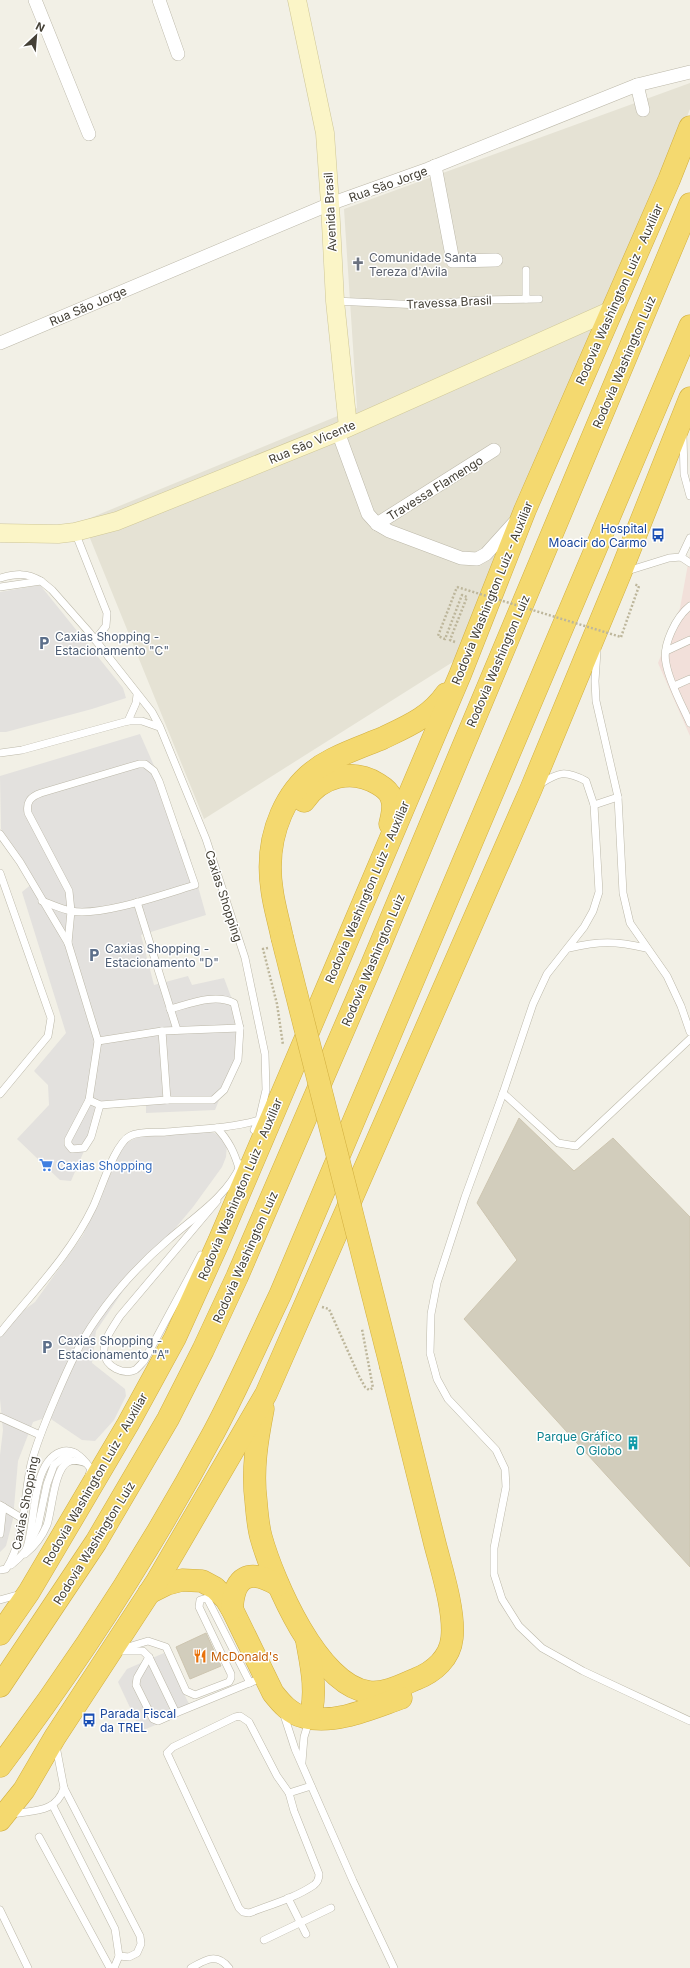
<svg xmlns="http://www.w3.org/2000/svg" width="690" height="1968" viewBox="0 0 690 1968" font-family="Inter,sans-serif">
	<rect width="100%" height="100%" fill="#f2f0e6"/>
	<path fill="#e5e2d4" d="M690,83V109L625,271L456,660L204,819L83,521L357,408L344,209Z"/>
	<path fill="#f2e0da" d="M690,553V736L658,663L680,608Z"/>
	<g fill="#e3e1de">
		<path d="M40,585L123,688L126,698L92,709L6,732H0V592Z"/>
		<path d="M140,734L159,777L174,829L185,840L206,915L141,935L154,985L188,976L192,985L224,978L233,1002L239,1051L215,1110L146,1113V1103L96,1109L87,1144L71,1181L60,1180L17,1139L49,1105L48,1085L34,1071L66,1033L22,892L33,883L24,862L1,829L0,776Z"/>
		<path d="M201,1131L215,1133L227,1144L226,1157L222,1167L193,1207L123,1291L96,1331L92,1363L125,1389L126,1396L114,1420L95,1441L82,1440L48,1417L33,1422L18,1461L13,1519L6,1546L0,1552V1455L3,1430L0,1399V1328L35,1302L83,1235L124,1144L140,1136Z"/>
		<path d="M164,1653L192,1710L141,1731L118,1682L127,1669Z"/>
	</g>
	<g fill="#d2cdbc" stroke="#cdc5b0">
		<path d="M519,1118L574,1171L613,1138L690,1217V1567L464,1319L517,1260L477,1203Z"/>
		<path d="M206,1633L221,1666L190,1679L176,1647Z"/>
	</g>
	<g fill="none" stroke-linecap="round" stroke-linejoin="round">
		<g stroke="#bcb8a9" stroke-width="8">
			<g id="lane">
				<path d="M526,270V299"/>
				<path d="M335,301L420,305L481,300L539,299"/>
				<path d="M683,435L684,474L690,496"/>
				<path d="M75,532L107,613L106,626L95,640"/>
				<path d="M681,557L690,538"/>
				<path d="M624,572L669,558L681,557L690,563"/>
				<path d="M0,578C16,574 26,572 41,581"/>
				<path d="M0,587L41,581L52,590L89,632L152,712L160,727L206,839L245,958L265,1054L266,1090L259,1120"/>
				<path d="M690,606C676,617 662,645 666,663C669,682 682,705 690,723"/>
				<path d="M597,651L595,681L596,701L618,797L623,893L630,923L667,976L681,1006L690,1032"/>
				<path d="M666,651L690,640"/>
				<path d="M674,686L690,679"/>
				<path d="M128,721L136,703L137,695"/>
				<path d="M0,753L22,750L128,721H142L159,727"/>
				<path d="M540,784C559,772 565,770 586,781L594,805L599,892L593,911L584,927L547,974L533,1004L503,1093L465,1197L437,1283L431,1314L430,1353L437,1379L448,1399L496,1450L505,1469L506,1487L494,1548V1574L502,1599L519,1626L542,1648L583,1671L690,1721"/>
				<path d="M594,805L618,797"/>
				<path d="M0,834L20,862L68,943L98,1041L89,1100L68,1140V1144L72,1149L84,1148L91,1137L100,1105"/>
				<path d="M0,873L51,1018L48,1036L0,1094"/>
				<path d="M42,901C51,904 61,909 71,911C100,917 165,894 195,885L159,781L154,771L145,764H139L41,793C30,797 26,802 28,813L69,891L71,911L68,943"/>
				<path d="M137,902L177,1030"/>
				<path d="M569,948C599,941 616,941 646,948"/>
				<path d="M162,1031L167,1100"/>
				<path d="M98,1041L162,1031L240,1028"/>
				<path d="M503,1093L558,1143L576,1146L690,1039"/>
				<path d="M89,1100L100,1105L167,1100H213L224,1090L238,1060L240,1028L234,1003C215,993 189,1004 170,1009"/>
				<path d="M217,1128C229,1141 234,1152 239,1168"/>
				<path d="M201,1255L144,1361C141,1364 138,1368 135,1370C123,1375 106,1367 104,1353C103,1340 113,1327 120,1316L217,1201"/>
				<path d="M0,1333C33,1292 70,1255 93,1207C101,1190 115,1143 130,1136C140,1131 155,1133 166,1132C197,1129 228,1129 259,1120L254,1130"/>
				<path d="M0,1417L40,1435"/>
				<path d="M0,1505L23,1519"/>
				<path d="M0,1534L3,1507"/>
				<path d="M30,1543L38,1526L47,1484L54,1465L64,1457L75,1453"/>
				<path d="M25,1554C35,1546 42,1537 47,1525C52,1510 54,1469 68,1462C74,1459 80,1461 86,1463"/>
				<path d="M11,1565C17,1560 25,1554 27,1547C36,1522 31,1458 64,1451C76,1449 85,1461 91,1469L89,1475"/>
				<path d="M0,1570L6,1569C26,1537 23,1499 31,1464C37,1441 46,1420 55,1399C67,1371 79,1343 97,1318C117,1289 141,1263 168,1240C194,1217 227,1197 241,1164"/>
				<path d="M0,1600L21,1594"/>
				<path d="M118,1650L148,1641L166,1647L186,1691L195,1695L229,1682L231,1678V1674L199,1607L200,1600L207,1598L250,1683"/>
				<path d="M122,1651H143L149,1657L176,1713L254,1681"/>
				<path d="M149,1657L137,1678L136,1685L153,1719L158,1721L176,1713"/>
				<path d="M283,1712L295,1749L353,1881L394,1968"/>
				<path d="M240,1716L249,1722L277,1776L289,1793L294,1811L319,1874C319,1878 318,1882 314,1885C295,1898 270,1905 249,1913L243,1912L239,1908L167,1753L173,1747L235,1717Z"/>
				<path d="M56,1746L64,1788L140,1936L141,1944L137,1953L129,1957L119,1956"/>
				<path d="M302,1762L304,1737L309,1721"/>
				<path d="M289,1793L311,1786"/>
				<path d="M53,1806L115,1929L119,1956L114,1968"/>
				<path d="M12,1814C34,1810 56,1813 64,1788"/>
				<path d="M39,1837L110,1968"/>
				<path d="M288,1898L306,1934"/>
				<path d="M0,1910L28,1968"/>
				<path d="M264,1940L331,1908"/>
				<path d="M191,1968C205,1960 217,1952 229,1968"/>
			</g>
		</g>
		<g stroke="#bcb8a9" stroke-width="14">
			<g id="street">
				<path d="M35,0L89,134"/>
				<path d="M159,0L178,54"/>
				<path d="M637,85L643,110"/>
				<path d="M435,166L453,261L496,260"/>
				<path d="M0,343L330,204L428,169L637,85L690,72"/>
				<path d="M338,432L368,514L377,524L389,531L461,558L477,559L486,554L514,523"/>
				<path d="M377,524L494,450"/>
			</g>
		</g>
		<g stroke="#cfc798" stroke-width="19">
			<g id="secondary">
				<path d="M297,0L325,133L330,204L335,301L348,427"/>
				<path d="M0,533L58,534L75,532L117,521L338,432L612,310"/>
			</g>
		</g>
		<g stroke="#d2af3f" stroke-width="23">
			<g id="highway">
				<path d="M304,801C321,776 352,768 378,784C383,787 389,791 391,797C395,806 392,816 390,824"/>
				<path d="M282,937C279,922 274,906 272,890C264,838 284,783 333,759C349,751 366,745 383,738C408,726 430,717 446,694"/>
				<path d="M263,1409C257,1440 252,1470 256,1501C257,1513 258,1526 261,1537C273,1580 318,1686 369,1692C385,1694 402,1685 416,1679C434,1672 450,1658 452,1638C455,1612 442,1571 435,1544C420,1485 406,1426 391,1367"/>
				<path d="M149,1593L167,1584L182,1580L202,1581L215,1588L226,1599L232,1609L273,1693C281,1703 290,1714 304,1717C335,1725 372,1708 401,1698"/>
				<path d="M232,1609C234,1576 249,1568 278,1585"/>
				<path d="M0,1634L29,1592L128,1424L175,1338L219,1241L318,1009L460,675L525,510L669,180L690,127"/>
				<path d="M307,1642C312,1669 317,1692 310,1718"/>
				<path d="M0,1686L96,1542L168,1419L203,1350L237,1277L372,964L690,204"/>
				<path d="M0,1766C80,1660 151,1549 214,1432C238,1387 258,1341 280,1295L690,326"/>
				<path d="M0,1820L24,1790L55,1737L157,1581L266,1394L531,789L620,574L690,398"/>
			</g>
		</g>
		<g stroke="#bdb69b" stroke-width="2.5" stroke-dasharray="2 2" stroke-linecap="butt">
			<path d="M621,637L639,586L634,584"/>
			<path d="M455,642L450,640L467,597L462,595L445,639L438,636L457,587"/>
			<path d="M268,948L263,949L277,1004L283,1045"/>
			<path d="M322,1307L329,1309L359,1376L365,1387L369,1390L373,1388L362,1329"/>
		</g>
		<use href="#lane" stroke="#fff" stroke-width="7"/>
		<use href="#street" stroke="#fff" stroke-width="13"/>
		<use href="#secondary" stroke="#fbf5c7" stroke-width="18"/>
		<use href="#highway" stroke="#f4d96f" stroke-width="22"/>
		<g stroke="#d2af3f" stroke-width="23" stroke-linecap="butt">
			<path id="highway-bridge" d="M282,937L391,1367"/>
		</g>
		<path stroke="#bdb69b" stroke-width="2.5" stroke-dasharray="2 2" stroke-linecap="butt" d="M457,587L621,637"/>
		<use href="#highway-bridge" stroke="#f4d96f" stroke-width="22"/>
	</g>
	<defs>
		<g id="church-bare" transform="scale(1.08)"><path d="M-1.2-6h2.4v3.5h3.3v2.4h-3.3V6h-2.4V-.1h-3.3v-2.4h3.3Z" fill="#6b7280" stroke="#fff" stroke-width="2.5" paint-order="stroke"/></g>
		<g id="bus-bare" transform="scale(1.08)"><path d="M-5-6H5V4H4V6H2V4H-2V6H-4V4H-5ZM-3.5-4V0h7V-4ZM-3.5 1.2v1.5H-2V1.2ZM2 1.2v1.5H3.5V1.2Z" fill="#1a4fb4" stroke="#fff" stroke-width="2.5" paint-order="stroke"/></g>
		<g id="parking-bare" transform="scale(1.08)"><path d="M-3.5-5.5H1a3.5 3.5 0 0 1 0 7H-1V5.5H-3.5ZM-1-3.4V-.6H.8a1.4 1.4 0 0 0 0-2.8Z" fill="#5c6f8a" stroke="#fff" stroke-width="2.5" paint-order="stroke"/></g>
		<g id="supermarket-bare" transform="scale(1.08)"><path d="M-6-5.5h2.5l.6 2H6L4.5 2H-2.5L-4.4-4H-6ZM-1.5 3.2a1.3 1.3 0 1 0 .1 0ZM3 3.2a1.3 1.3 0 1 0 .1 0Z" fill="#3f7fe0" stroke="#fff" stroke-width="2.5" paint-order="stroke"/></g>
		<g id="building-bare" transform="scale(1.08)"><path d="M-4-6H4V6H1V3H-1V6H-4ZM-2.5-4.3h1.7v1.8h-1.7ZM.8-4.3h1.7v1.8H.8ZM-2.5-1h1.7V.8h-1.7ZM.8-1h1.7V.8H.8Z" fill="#0f9aa8" stroke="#fff" stroke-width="2.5" paint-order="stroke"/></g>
		<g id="restaurant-bare" transform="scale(1.08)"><path d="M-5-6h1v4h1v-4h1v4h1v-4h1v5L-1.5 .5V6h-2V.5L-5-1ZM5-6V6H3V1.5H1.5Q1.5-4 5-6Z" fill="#e8710a" stroke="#fff" stroke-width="2.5" paint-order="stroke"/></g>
	</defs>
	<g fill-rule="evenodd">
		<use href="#church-bare" x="358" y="264"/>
		<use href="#bus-bare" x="658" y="535"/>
		<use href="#parking-bare" x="44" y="643"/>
		<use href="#parking-bare" x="94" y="955"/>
		<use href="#supermarket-bare" x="46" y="1165"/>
		<use href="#parking-bare" x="47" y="1347"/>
		<use href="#building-bare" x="633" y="1443"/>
		<use href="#restaurant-bare" x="200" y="1656"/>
		<use href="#bus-bare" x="89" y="1720"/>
	</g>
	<g text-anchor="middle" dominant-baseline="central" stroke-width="3" stroke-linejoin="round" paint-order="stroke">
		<g font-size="12" fill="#444036" stroke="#fff">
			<text transform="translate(388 184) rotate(-20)">Rua São Jorge</text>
			<text transform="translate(330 212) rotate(-93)">Avenida Brasil</text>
			<text transform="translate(619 294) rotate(-66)">Rodovia Washington Luiz - Auxiliar</text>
			<text transform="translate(449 302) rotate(-3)">Travessa Brasil</text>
			<text transform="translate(88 306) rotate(-23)">Rua São Jorge</text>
			<text transform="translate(624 362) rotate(-67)">Rodovia Washington Luiz</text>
			<text transform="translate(312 442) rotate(-23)">Rua Sāo Vicente</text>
			<text transform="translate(435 488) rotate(-32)">Travessa Flamengo</text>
			<text transform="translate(492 593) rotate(-68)">Rodovia Washington Luiz - Auxiliar</text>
			<text transform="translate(498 661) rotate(-67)">Rodovia Washington Luiz</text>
			<text transform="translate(367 892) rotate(-67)">Rodovia Washington Luiz - Auxiliar</text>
			<text transform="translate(224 896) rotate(72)">Caxias Shopping</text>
			<text transform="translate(373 960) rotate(-67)">Rodovia Washington Luiz</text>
			<text transform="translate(240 1189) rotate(-67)">Rodovia Washington Luiz - Auxiliar</text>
			<text transform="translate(245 1257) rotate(-66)">Rodovia Washington Luiz</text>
			<text transform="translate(95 1479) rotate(-60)">Rodovia Washington Luiz - Auxiliar</text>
			<text transform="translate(25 1503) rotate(-79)">Caxias Shopping</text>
			<text transform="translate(94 1543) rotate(-58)">Rodovia Washington Luiz</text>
		</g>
		<g font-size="12" fill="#5b616d" stroke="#fff" text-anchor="start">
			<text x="369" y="257">Comunidade Santa<tspan x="369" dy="14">Tereza d'Avila</tspan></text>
		</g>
		<g font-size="12" fill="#164399" stroke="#fff" text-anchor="end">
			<text x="647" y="528">Hospital<tspan x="647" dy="14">Moacir do Carmo</tspan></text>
			<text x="100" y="1713" text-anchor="start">Parada Fiscal<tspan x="100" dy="14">da TREL</tspan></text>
		</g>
		<g font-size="12" fill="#4e5e75" stroke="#fff" text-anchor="start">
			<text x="55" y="636">Caxias Shopping -<tspan x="55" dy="14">Estacionamento "C"</tspan></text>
			<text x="105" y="948">Caxias Shopping -<tspan x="105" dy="14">Estacionamento "D"</tspan></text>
			<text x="58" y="1340">Caxias Shopping -<tspan x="58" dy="14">Estacionamento "A"</tspan></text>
		</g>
		<g font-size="12" fill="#366cbe" stroke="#fff" text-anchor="start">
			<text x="57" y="1165">Caxias Shopping</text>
		</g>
		<g font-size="12" fill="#0d838f" stroke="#fff" text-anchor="end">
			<text x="622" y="1436">Parque Gráfico<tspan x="622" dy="14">O Globo</tspan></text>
		</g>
		<g font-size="12" fill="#c56008" stroke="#fff" text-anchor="start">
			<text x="211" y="1656">McDonald's</text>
		</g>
	</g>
	<g transform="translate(36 36) rotate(26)" stroke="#ffffff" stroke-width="3" paint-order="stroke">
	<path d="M0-3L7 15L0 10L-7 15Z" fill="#444036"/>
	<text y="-6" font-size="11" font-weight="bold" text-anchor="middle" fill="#444036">N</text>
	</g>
</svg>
